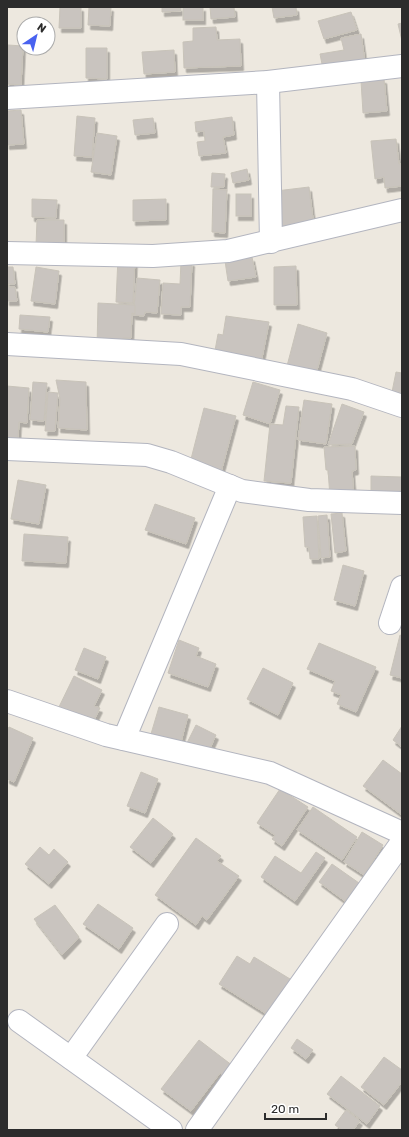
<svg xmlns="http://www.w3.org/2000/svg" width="409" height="1137" viewBox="0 0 409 1137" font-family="Rubik,sans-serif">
	<defs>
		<filter id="shadow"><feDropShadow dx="2.5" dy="4.5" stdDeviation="0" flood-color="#0004"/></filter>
	</defs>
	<rect width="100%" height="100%" fill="#ede8df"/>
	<g fill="#c9c4bf" stroke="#c8c3b9" filter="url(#shadow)">
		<path d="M60,7H81V28H59Z"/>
		<path d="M89,7H111L110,26L88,25Z"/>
		<path d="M162,7H181V11L162,12Z"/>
		<rect x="183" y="7" width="20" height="13"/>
		<path d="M210,7H234L235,17L211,19Z"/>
		<path d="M272,7H296L297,15L274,18Z"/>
		<path d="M351,12L357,30L324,39L318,21Z"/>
		<path d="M402,23V41L398,24Z"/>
		<path d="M216,27L217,40L240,39L241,66L184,68L183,42L193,41V28Z"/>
		<path d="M361,34L365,62L323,69L320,54L344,50L341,38Z"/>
		<path d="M8,45L23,46L21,85L7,84Z"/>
		<path d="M86,48H107V79L86,78Z"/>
		<path d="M174,50L175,72L144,74L142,52Z"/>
		<path d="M384,79L387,111L363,113L361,81Z"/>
		<path d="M21,110L24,144L7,145V111Z"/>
		<path d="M77,116L95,118L92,157L74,156Z"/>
		<path d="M232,117L234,135L223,137L226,153L199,156L197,142L205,141L204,131L196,132L195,122Z"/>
		<path d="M153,118L155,133L135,135L133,120Z"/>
		<path d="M97,133L117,136L111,175L91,172Z"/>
		<path d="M396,139L399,164H402V186L385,188L384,177L375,179L371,141Z"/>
		<path d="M247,169L249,180L233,183L231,173Z"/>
		<path d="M212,173L225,174L224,187H211Z"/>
		<path d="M309,187L314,227L282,231L276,191Z"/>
		<path d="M213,189L227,190L225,233L212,232Z"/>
		<rect x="236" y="194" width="15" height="22"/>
		<path d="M32,199L57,200L56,218L32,217Z"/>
		<path d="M166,199V220L133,221V200Z"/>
		<path d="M37,220H64V245H36Z"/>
		<path d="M118,257L135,258L133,303L116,302Z"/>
		<path d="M252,257L256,277L228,281L225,261Z"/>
		<path d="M181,261L192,262L190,307H181V315L161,314L163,283L180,284Z"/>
		<path d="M296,266L297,305H274V267Z"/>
		<path d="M7,267H13L15,284H8L9,287H15L17,301H7Z"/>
		<path d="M36,267L59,271L55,304L31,301Z"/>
		<path d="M137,278L160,280L157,313L145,312L144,316L133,315Z"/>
		<path d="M98,303L135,305V314L132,313L131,338H123V348L97,347Z"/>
		<path d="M20,315L50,317L48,332L19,329Z"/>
		<path d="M226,316L269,322L261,363L214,356L218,334L223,335Z"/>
		<path d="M298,324L327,333L316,374L287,366Z"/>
		<path d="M396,372L402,373V399L391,397Z"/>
		<path d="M56,380L86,382L87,430L58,428L60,399Z"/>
		<path d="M33,382L47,383L44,421L30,420Z"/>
		<path d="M253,382L280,390L270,424L243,415Z"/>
		<path d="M7,386L29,388L27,423L19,422L18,439L7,438Z"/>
		<path d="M48,392L58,393L55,431H45Z"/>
		<path d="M304,400L332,404L326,444L298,440Z"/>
		<path d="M342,404L364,412L352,444L328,445Z"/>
		<path d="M286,406L299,407L291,483L264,481L270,424L283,425Z"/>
		<path d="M204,408L236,416L221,472L190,463Z"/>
		<path d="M355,446L356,470L352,471L354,496L330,497L328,470H326L324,447Z"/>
		<path d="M371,476L402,477V493L371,492Z"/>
		<path d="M18,480L46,485L39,524L11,519Z"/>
		<path d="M155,504L195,518L186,544L145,530Z"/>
		<path d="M342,513L346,551L335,553L331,514Z"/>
		<path d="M327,515L330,557L321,558L318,516Z"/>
		<path d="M317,516L319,559H310L309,547H305L303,517Z"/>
		<path d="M24,534L68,537L66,563L22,561Z"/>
		<path d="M343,565L364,571L355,606L334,600Z"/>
		<path d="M400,635L402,636V678L390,675Z"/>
		<path d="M179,640L199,648L196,656L216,664L208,687L168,673Z"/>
		<path d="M319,643L376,667L356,712L337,704L341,695L331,691L335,681L307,669Z"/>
		<path d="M84,648L106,657L98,679L75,670Z"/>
		<path d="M263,668L293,683L278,715L247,699Z"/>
		<path d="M74,676L102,690L94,706L100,708L90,728L57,711Z"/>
		<path d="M159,707L188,715L181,742L151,734Z"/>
		<path d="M196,725L216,735L206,757L185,747Z"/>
		<path d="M402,726V747L393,740Z"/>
		<path d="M9,727L33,738L14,782L7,779V731Z"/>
		<path d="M383,760L402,774V815L363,786Z"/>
		<path d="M141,772L158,779L145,813L127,806Z"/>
		<path d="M280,789L308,807L282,846L272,839L275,835L257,823Z"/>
		<path d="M313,807L357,837L342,860L297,830Z"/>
		<path d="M153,818L173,834L151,863L130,847Z"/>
		<path d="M362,832L383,845L364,875L344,862Z"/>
		<path d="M196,838L221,856L217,861L239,876L207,920L202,916L196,925L155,895Z"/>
		<path d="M40,847L49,855L54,849L68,862L49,884L25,864Z"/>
		<path d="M316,852L325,858L295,901L261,877L275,856L301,873Z"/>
		<path d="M332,864L359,883L345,901L319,882Z"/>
		<path d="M98,904L133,928L119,949L83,924Z"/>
		<path d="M55,905L79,937L62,955L34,919Z"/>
		<path d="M237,956L250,964L254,957L295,982L273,1018L219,984Z"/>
		<path d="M297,1039L313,1050L306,1059L291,1048Z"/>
		<path d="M199,1040L237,1069L229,1080L220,1073L191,1111L161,1089Z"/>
		<path d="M384,1057L402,1070V1082L384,1105L361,1087Z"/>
		<path d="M341,1076L380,1106L367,1124L327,1094Z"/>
		<path d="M346,1110L360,1121L353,1130H342L335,1125Z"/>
	</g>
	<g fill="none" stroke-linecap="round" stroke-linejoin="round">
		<g stroke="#b3b5bf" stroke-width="24">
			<g id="street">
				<path d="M268,82L271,242"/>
				<path d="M7,98L268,82L402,66"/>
				<path d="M7,253L153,256L228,251L402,210"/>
				<path d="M7,344L181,354L352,389L402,406"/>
				<path d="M7,449L147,455L171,462L242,491L309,500L402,503"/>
				<path d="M390,623L402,587"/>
				<path d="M7,701L106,735L270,773L402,833"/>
				<path d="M124,739L230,486"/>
				<path d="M19,1021L171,1130"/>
				<path d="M71,1058L167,924"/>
				<path d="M197,1130L402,842"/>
			</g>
		</g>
		<use href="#street" stroke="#fff" stroke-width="22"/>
	</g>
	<rect width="409" height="1137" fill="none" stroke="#2c2c2c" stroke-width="16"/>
	<g transform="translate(36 36) rotate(35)"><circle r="19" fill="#ffffff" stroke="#ababab"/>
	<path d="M0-3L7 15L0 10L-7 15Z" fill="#4962f0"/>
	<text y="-6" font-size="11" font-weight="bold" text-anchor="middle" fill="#2c2c2c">N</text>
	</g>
	<path d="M265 1113v6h61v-6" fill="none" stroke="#2c2c2c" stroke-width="2"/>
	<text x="271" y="1113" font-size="12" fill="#2c2c2c" stroke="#ffffff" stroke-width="3" paint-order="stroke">20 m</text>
</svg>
